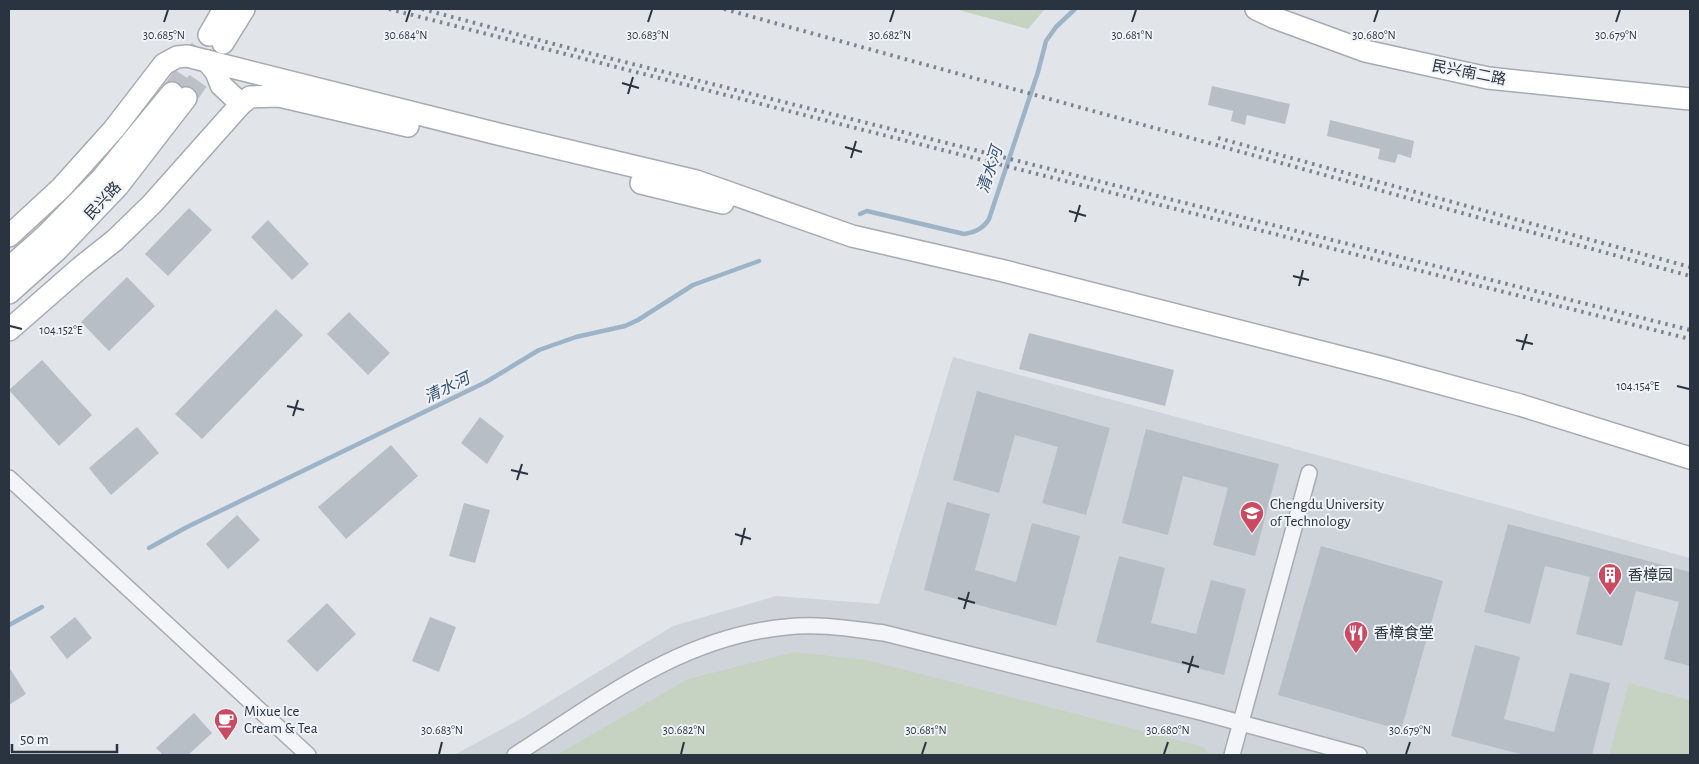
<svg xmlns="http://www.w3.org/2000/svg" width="1699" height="764" viewBox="0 0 1699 764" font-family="'Alegreya Sans','Noto Sans SC',sans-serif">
	<rect width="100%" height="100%" fill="#e1e4e9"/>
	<path fill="#cfd4db" d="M953,357L1281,445L1690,558V755H454L526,716L673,626L776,596L879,604Z"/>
	<g fill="#c7d3c2">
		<path d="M955,9H1045L1028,29Z"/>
		<path d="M795,652L867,660L1204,747L1209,755H556L688,679Z"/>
		<path d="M1629,683L1690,700V755H1609Z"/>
	</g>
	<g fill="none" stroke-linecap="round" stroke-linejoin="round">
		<g stroke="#9db3c8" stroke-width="4.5">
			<path d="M860,214L867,211L964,234C975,232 983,229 989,219L1038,72L1046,41L1056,27L1075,9"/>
			<path d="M149,548L187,527L486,382L539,350L576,337L625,326L638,320L693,285L759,261"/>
			<path d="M9,625L42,607"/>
		</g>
	</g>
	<g fill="#b8bec6">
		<path d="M1212,86L1290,104L1285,124L1247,115L1245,125L1231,121L1233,111L1208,105Z"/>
		<path d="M1330,120L1414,141L1411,158L1398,154L1395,163L1378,159L1380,149L1327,136Z"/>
		<path d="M189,208L212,230L168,276L145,254Z"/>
		<path d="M268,220L309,264L292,280L251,237Z"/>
		<path d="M127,277L155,306L109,351L81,322Z"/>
		<path d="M276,309L303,335L202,439L175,414Z"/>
		<path d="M349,312L390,353L368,375L327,334Z"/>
		<path d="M1029,333L1174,370L1165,406L1019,369Z"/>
		<path d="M42,360L92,415L59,446L9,390Z"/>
		<path d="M977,391L1110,428L1086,515L1042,503L1058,447L1015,435L999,493L953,480Z"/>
		<path d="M480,417L504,436L487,464L461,443Z"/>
		<path d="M137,427L159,453L111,495L89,468Z"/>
		<path d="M1146,429L1279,464L1255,556L1213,545L1228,488L1183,476L1168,535L1122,523Z"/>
		<path d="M391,445L418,476L346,539L318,507Z"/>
		<path d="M947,502L990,514L975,570L1016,582L1032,523L1080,536L1056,626L924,590Z"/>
		<path d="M464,503L490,510L475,563L449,556Z"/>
		<path d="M237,515L260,540L228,569L206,544Z"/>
		<path d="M1508,524L1690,572V666L1664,659L1679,602L1636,591L1622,646L1576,634L1590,577L1545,566L1530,624L1484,612Z"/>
		<path d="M1321,546L1443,581L1401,730L1278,695Z"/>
		<path d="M1119,556L1165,568L1151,623L1196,634L1211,580L1246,589L1224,675L1096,642Z"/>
		<path d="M327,603L356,634L317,672L287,641Z"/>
		<path d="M75,617L92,638L67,659L50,637Z"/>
		<path d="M430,617L456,627L439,672L412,661Z"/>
		<path d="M1475,645L1520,657L1504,719L1554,732L1570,673L1610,683L1592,755H1524L1451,736Z"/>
		<path d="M9,667L26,694L9,705Z"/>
		<path d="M194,713L212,733L188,755H163L156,748Z"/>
	</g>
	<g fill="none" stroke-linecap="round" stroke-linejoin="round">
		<g stroke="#bcc1c7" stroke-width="21" stroke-dasharray="21 11" stroke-linecap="butt">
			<path d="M172,93L209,35"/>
			<path d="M186,98L220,49"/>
		</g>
		<g stroke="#a6abb3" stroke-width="18">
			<g id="street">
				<path d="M9,478L308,755"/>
				<path d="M515,755C601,700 681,637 786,627C819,623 852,629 884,633L1204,713L1359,755"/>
				<path d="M1232,755L1309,473"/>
			</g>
		</g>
		<g stroke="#a6abb3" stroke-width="24">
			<g id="secondary">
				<path d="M1256,9L1275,18L1365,51L1488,78L1690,99"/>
				<path d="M209,35L224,9"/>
				<path d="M223,43L244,9"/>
				<path d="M207,61L498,134L696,181L852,236L1004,271L1380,367L1520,405L1690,458"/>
				<path d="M241,104L250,97L279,96L408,126"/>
				<path d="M641,183L723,203"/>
				<path d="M9,236L61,188L114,129L164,64L177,57L187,56L207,61L216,72L221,85L241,104L152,204L115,240L81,267L9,330"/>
				<path d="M9,268L45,236L103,177L172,93"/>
				<path d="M9,293L56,251L118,186L186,98"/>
			</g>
		</g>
		<use href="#street" stroke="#f3f5f8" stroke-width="15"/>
		<use href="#secondary" stroke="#fff" stroke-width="21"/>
		<g stroke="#7b8492" stroke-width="4" stroke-dasharray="2.5 5" stroke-linecap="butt">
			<path d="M389,9L816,118L1690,339"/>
			<path d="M422,9L569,48L1690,330"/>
			<path d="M724,9L1690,276"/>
			<path d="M1218,138L1690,267"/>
		</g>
	</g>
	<path fill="none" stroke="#2a3340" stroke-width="2" d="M164,22L168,10M406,22L410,10M648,22L652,10M890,22L894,10M1132,22L1136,10M1374,22L1378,10M1616,22L1620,10M622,83L639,88M628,94L633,77M845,147L862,152M851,158L856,141M1069,211L1086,216M1075,222L1080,205M1293,276L1309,280M1299,286L1303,270M10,326L22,329M1516,340L1533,344M1522,350L1527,334M1677,386L1689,389M287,406L304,410M293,416L298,400M511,470L528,474M517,480L522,464M735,534L751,539M741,545L745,528M958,598L975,603M964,609L969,592M1182,662L1199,667M1188,673L1193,656M439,754L442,742M681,754L684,742M922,754L926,742M1164,754L1168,742M1406,754L1410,742"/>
	<defs>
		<g id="university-pin" transform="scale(1.25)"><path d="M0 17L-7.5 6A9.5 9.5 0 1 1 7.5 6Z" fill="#ca4a62" stroke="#f0f3f7"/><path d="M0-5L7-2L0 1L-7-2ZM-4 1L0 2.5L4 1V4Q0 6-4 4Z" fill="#fff"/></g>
		<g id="building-pin" transform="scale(1.25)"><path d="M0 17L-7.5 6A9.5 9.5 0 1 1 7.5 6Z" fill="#ca4a62" stroke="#f0f3f7"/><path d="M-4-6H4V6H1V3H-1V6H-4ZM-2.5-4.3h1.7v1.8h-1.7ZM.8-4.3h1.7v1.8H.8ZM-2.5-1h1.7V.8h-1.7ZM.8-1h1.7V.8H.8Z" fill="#fff"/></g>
		<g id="restaurant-pin" transform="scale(1.25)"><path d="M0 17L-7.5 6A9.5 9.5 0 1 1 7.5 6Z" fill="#ca4a62" stroke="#f0f3f7"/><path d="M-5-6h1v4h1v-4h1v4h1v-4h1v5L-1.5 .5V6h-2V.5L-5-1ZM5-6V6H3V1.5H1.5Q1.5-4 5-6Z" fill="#fff"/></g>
		<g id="cafe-pin" transform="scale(1.25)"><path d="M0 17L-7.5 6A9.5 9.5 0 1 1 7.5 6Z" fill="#ca4a62" stroke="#f0f3f7"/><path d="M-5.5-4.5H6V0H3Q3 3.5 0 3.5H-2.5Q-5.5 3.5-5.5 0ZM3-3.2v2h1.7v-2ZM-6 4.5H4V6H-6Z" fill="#fff"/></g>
	</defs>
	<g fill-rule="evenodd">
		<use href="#university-pin" x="1252" y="513"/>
		<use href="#building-pin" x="1610" y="575"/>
		<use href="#restaurant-pin" x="1356" y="633"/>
		<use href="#cafe-pin" x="226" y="720"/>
	</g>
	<g text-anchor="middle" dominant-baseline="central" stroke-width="4" stroke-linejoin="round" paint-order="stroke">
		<g font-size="15" fill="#2a3340" stroke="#f0f3f7">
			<text transform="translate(1469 73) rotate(11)">民兴南二路</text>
			<text transform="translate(103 201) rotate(-47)">民兴路</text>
		</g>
		<g font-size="15" fill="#2a3340" stroke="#f0f3f7" text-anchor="start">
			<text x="1270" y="504">Chengdu University<tspan x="1270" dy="17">of Technology</tspan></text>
			<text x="1628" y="575">香樟园</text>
			<text x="1374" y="633">香樟食堂</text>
			<text x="244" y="711">Mixue Ice<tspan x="244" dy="17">Cream &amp; Tea</tspan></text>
		</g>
		<g font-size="16" font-style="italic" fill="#355373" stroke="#f0f3f7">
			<text transform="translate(990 170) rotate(-72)">清水河</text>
			<text transform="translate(447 388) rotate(-26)">清水河</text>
		</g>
	</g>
	<g font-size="12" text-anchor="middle" fill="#2a3340" stroke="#f0f3f7" stroke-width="4" stroke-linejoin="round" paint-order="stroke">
		<text x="164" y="39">30.685°N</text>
		<text x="406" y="39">30.684°N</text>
		<text x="648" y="39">30.683°N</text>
		<text x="890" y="39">30.682°N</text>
		<text x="1132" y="39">30.681°N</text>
		<text x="1374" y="39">30.680°N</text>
		<text x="1616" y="39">30.679°N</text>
		<text x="61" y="334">104.152°E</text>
		<text x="1638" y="390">104.154°E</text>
		<text x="442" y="734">30.683°N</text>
		<text x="684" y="734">30.682°N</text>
		<text x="926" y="734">30.681°N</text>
		<text x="1168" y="734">30.680°N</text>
		<text x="1410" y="734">30.679°N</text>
	</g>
	<rect width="1699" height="764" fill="none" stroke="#2a3340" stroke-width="20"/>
	<path d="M12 744v8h105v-8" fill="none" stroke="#2a3340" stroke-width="2.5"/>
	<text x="20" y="744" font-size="15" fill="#2a3340" stroke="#f0f3f7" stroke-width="4" paint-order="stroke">50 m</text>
</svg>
